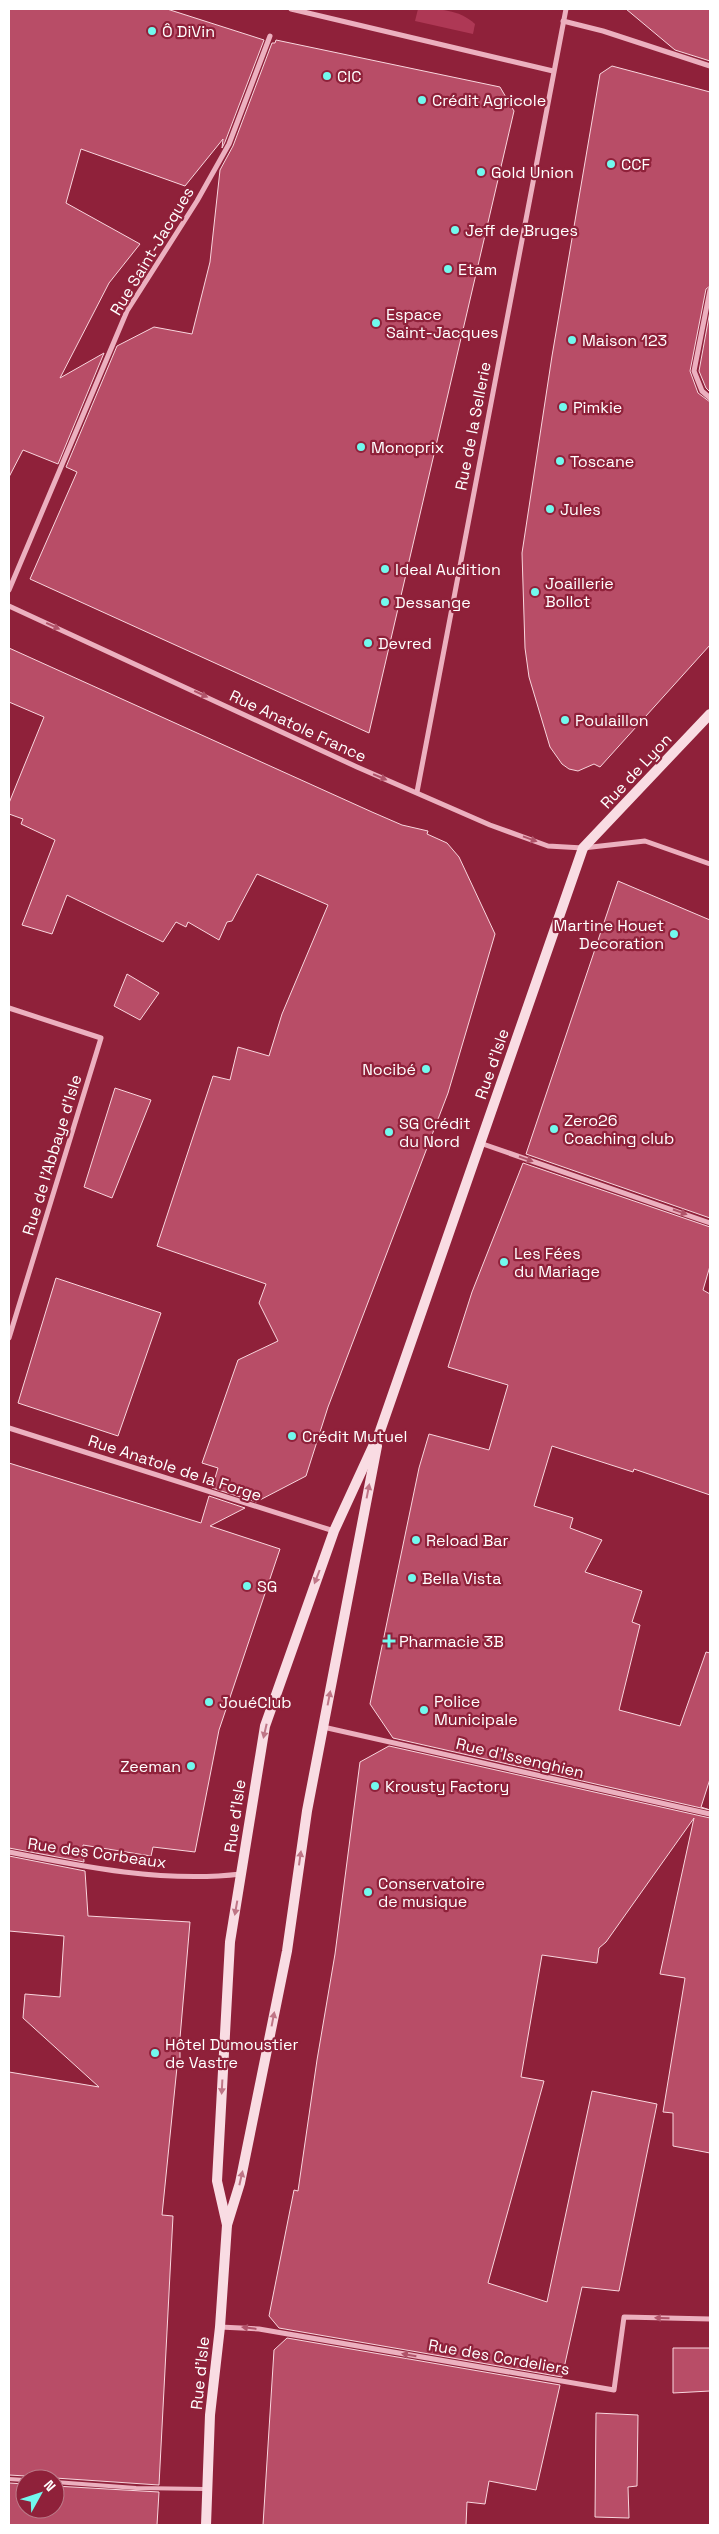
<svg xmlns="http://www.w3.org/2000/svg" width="719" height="2534" viewBox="0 0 719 2534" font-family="'Space Grotesk',sans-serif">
	<rect width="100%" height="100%" fill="#8f213a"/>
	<path fill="#ae3855" d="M418,9C440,9 458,9 475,24L473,34L415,21Z"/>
	<g fill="#b84d67" stroke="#f9d6de">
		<path d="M9,9H167L264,40L225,142L222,148L223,139L185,186L81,149L66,203L140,244L109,283L60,378L104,353L58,464L23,450L9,477Z"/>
		<path d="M626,9H710V61L675,50Z"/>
		<path d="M276,40L500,87L514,111L369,733L30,579L77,472L66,467L117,346L154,327L192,334L210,262L220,170L233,146L272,43H275Z"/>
		<path d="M612,66L710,92V286L706,289L690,371L698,393L710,402V645L600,767L594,764L578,771L569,769L562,764L550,747L529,677L525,648L522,553L552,356L600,74Z"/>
		<path d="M710,311V392L706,388L699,371Z"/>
		<path d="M9,648L372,812L402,825L428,831L427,834L447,843L459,857L495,934L448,1093L328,1407L306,1476L256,1502L212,1488L218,1468L202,1463L238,1360L278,1341L259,1303L266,1284L157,1246L213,1076L230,1080L238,1047L269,1056L282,1014L328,905L257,874L232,921L227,922L219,940L188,922L186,927L176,922L163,942L67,895L52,934L22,925L55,840L21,824L23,819L9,814V803L44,717L9,702Z"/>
		<path d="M618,881L710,920V1218L526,1154Z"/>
		<path d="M127,974L159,993L140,1020L114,1006Z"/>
		<path d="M115,1088L151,1100L112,1198L84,1187Z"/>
		<path d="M523,1163L710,1227V1266L703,1290L710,1294V1495L634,1469L633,1472L552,1446L534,1506L573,1518L570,1528L602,1540L585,1572L642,1591L632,1622L640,1625L619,1710L680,1726L706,1652L710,1653V1779L701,1807L710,1810L393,1738L370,1704L419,1468L429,1434L489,1450L508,1385L448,1367L472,1292Z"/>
		<path d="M56,1278L161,1313L118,1436L18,1403Z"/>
		<path d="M9,1463L201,1523L209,1496L245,1508L210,1526L280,1549L219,1730L195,1852L153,1847L151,1856L83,1845L84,1862L9,1848Z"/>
		<path d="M389,1746L710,1818V2153L673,2146V2113L663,2112L685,1978L660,1974L694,1818L606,1942L599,1948L597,1963L542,1955L521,2077L544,2081L488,2283L547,2302L592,2091L657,2104L619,2291L582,2287L562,2377L279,2328L269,2316L294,2190L298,2191L317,2060L335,1954L360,1762Z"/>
		<path d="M9,1856L85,1871L88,1916L190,1922L180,2038V2066L177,2067L162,2215L173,2216L159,2485L55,2478L29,2479L26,2476L9,2475V2072L99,2087L23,2018L25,1994L60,1997L64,1936L9,1931Z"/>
		<path d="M287,2338L560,2385L536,2490L489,2481L485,2504L467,2502L466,2525H263L274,2350Z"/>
		<path d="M673,2348H710V2391L673,2393Z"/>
		<path d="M596,2413L638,2415L637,2486L628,2487L629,2518L595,2517Z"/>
		<path d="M9,2483L25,2484V2509H55V2486L159,2492L157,2525H9Z"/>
	</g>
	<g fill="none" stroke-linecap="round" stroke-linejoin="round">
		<g stroke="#ecb0bf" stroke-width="4">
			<path d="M9,2479L25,2480"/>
			<path d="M55,2482L136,2488L205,2489"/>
		</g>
		<g stroke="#ecb0bf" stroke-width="5">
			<path d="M291,9L553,71"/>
			<path d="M563,21L603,31L710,66"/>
			<path d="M710,290L694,371L702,391L710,398"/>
			<path d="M9,590L127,311L197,201L229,144L270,36"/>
			<path d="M9,606L357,767L490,825L548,846L583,848L645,841L710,864"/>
			<path d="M417,792L566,9"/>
			<path d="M9,1008L101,1038L9,1338"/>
			<path d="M480,1143L710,1223"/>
			<path d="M9,1428L334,1531"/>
			<path d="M323,1727L710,1814"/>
			<path d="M9,1852C84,1867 164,1883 241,1874"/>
			<path d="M220,2327L259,2329L614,2390L624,2317L710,2319"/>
		</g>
		<g stroke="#f9dce3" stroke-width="10">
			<path d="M227,2225L217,2181L230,1942L265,1726L334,1531L380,1431L583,848L710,714"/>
			<path d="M206,2525L210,2415L220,2327L227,2225L240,2183L287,1951L307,1811L377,1446"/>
		</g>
	</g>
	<defs><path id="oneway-solid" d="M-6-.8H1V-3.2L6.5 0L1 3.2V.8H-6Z" transform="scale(1.25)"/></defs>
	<g fill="#b05369">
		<use href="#oneway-solid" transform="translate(53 626) rotate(25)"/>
		<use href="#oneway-solid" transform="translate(201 694) rotate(25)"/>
		<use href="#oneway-solid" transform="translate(380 777) rotate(23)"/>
		<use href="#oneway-solid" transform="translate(530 839) rotate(20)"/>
		<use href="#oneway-solid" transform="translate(526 1159) rotate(19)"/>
		<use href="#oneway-solid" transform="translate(680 1212) rotate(19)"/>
		<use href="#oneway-solid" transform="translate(662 2318) rotate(-178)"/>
		<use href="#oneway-solid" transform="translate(249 2328) rotate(-173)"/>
		<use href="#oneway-solid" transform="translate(409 2355) rotate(-170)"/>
	</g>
	<g fill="#bf7586">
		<use href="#oneway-solid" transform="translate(368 1491) rotate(-79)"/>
		<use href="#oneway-solid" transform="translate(317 1577) rotate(111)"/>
		<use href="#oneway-solid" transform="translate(329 1698) rotate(-79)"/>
		<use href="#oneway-solid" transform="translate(265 1731) rotate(103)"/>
		<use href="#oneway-solid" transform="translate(300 1858) rotate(-82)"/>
		<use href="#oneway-solid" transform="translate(236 1908) rotate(100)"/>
		<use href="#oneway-solid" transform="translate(273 2019) rotate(-79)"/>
		<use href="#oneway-solid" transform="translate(222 2087) rotate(93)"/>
		<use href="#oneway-solid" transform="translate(241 2178) rotate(-77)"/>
	</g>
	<g fill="#72f9ee" stroke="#8f213a" stroke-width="2">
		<circle cx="152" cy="31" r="5"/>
		<circle cx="327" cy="76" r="5"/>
		<circle cx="422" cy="100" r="5"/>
		<circle cx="611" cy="164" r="5"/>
		<circle cx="481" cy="172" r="5"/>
		<circle cx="455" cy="230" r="5"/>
		<circle cx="448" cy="269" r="5"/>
		<circle cx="376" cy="323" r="5"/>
		<circle cx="572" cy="340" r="5"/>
		<circle cx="563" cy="407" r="5"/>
		<circle cx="361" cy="447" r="5"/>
		<circle cx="560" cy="461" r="5"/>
		<circle cx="550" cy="509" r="5"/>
		<circle cx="385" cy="569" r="5"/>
		<circle cx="535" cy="592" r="5"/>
		<circle cx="385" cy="602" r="5"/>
		<circle cx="368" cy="643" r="5"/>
		<circle cx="565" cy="720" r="5"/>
		<circle cx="674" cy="934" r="5"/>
		<circle cx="426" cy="1069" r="5"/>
		<circle cx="554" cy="1129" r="5"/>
		<circle cx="389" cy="1132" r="5"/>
		<circle cx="504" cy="1262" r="5"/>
		<circle cx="292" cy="1436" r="5"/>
		<circle cx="416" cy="1540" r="5"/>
		<circle cx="412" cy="1578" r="5"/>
		<circle cx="247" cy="1586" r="5"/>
		<path d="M386.5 1633.5h5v5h5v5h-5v5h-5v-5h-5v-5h5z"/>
		<circle cx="209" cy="1702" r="5"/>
		<circle cx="424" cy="1710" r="5"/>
		<circle cx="191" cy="1766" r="5"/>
		<circle cx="375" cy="1786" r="5"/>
		<circle cx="368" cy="1892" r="5"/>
		<circle cx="155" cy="2053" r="5"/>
	</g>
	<g text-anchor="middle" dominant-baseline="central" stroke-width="4.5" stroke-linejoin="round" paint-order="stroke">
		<g font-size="16" fill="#fff" stroke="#8f213a" text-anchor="start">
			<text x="162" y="31">Ô DiVin</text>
			<text x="337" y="76">CIC</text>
			<text x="432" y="100">Crédit Agricole</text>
			<text x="621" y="164">CCF</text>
			<text x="491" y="172">Gold Union</text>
			<text x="465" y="230">Jeff de Bruges</text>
			<text x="458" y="269">Etam</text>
			<text x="386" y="314">Espace<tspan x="386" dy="18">Saint-Jacques</tspan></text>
			<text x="582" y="340">Maison 123</text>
			<text x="573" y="407">Pimkie</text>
			<text x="371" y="447">Monoprix</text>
			<text x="570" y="461">Toscane</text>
			<text x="560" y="509">Jules</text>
			<text x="395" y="569">Ideal Audition</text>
			<text x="545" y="583">Joaillerie<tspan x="545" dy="18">Bollot</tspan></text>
			<text x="395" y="602">Dessange</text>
			<text x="378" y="643">Devred</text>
			<text x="575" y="720">Poulaillon</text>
			<text x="664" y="925" text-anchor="end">Martine Houet<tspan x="664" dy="18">Decoration</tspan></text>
			<text x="416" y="1069" text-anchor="end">Nocibé</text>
			<text x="564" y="1120">Zero26<tspan x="564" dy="18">Coaching club</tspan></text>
			<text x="399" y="1123">SG Crédit<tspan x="399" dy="18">du Nord</tspan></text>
			<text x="514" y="1253">Les Fées<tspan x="514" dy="18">du Mariage</tspan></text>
			<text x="302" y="1436">Crédit Mutuel</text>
			<text x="426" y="1540">Reload Bar</text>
			<text x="422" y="1578">Bella Vista</text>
			<text x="257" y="1586">SG</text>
			<text x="399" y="1641">Pharmacie 3B</text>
			<text x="434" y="1701">Police<tspan x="434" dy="18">Municipale</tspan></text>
			<text x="219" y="1702">JouéClub</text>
			<text x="181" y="1766" text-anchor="end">Zeeman</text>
			<text x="385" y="1786">Krousty Factory</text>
			<text x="378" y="1883">Conservatoire<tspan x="378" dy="18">de musique</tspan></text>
			<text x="165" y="2044">Hôtel Dumoustier<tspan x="165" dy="18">de Vastre</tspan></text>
		</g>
		<g font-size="16" fill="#fff" stroke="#8f213a">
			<text transform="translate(152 251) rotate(-59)">Rue Saint-Jacques</text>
			<text transform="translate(473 426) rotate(-79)">Rue de la Sellerie</text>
			<text transform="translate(298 726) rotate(25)">Rue Anatole France</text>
			<text transform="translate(636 771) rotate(-47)">Rue de Lyon</text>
			<text transform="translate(492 1064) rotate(-71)">Rue d'Isle</text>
			<text transform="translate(52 1155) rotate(-73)">Rue de l'Abbaye d'Isle</text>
			<text transform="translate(175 1468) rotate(18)">Rue Anatole de la Forge</text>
			<text transform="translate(520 1758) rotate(13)">Rue d'Issenghien</text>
			<text transform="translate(235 1816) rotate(-82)">Rue d'Isle</text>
			<text transform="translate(97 1853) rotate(8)">Rue des Corbeaux</text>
			<text transform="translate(499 2357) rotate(10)">Rue des Cordeliers</text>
			<text transform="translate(200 2373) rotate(-84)">Rue d'Isle</text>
		</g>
	</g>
	<rect width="719" height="2534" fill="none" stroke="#ffffff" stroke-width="20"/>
	<g transform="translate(40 2494) rotate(50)"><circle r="24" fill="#8f213a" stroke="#bc7a89"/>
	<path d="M0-4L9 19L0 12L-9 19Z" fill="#72f9ee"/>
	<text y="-8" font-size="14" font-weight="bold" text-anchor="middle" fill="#ffffff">N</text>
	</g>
</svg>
